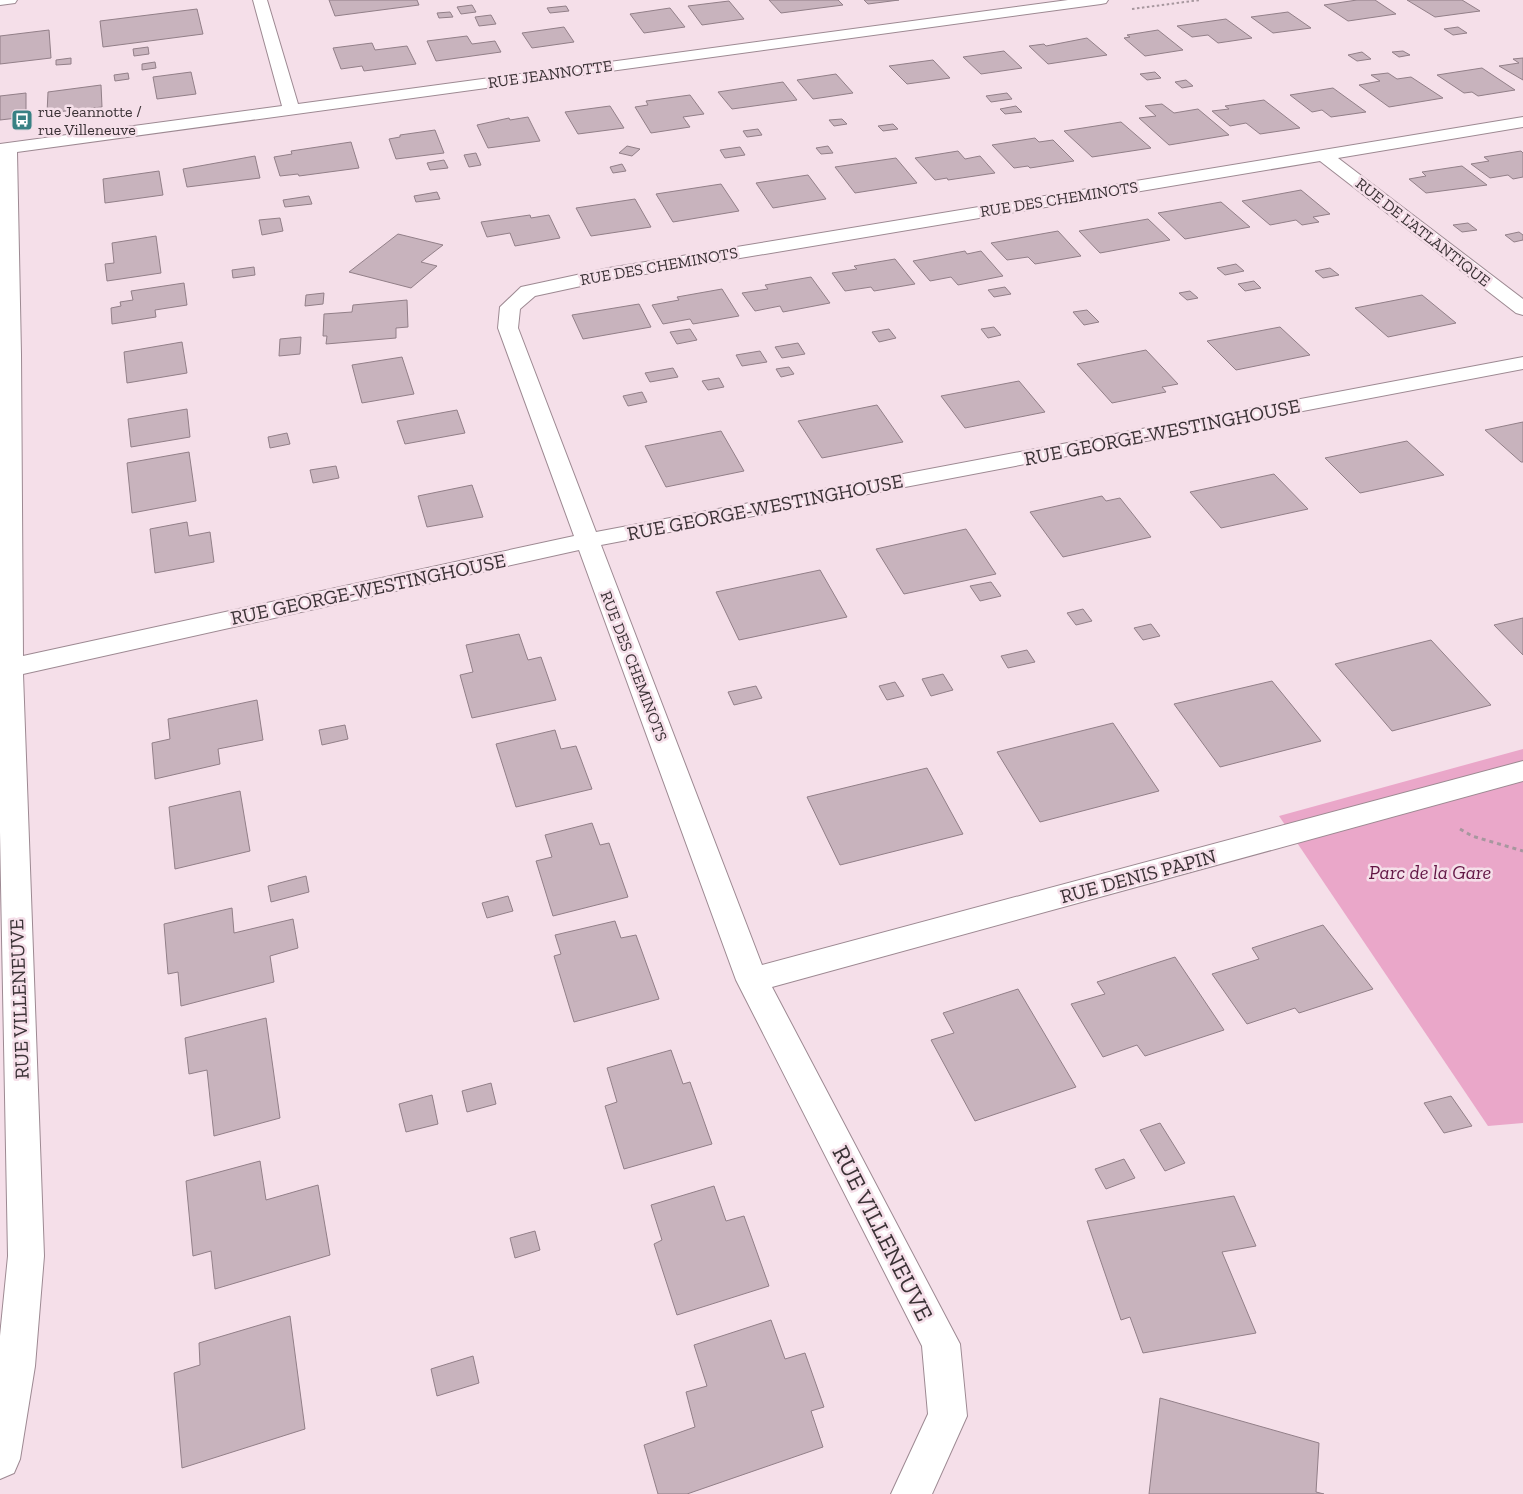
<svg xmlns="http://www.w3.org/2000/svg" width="1523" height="1494" viewBox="0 0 1523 1494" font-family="'Zilla Slab',serif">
	<rect width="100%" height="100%" fill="#f5dfe9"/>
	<path fill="#eaa7c9" d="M1523,749V1123L1488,1126L1279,816Z"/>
	<g fill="#c8b3bd" stroke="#927f88">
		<path d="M329,0H417L419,5L335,16Z"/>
		<path d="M769,0H838L843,5L781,13Z"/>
		<path d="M864,0H899L868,4Z"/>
		<path d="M1357,0H1375L1396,14L1348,21L1324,5Z"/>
		<path d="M1407,0H1462L1480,11L1435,17Z"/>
		<path d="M729,1L744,19L702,25L688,6Z"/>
		<path d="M472,5L476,12L461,14L457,7Z"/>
		<path d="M566,6L569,11L550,13L547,8Z"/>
		<path d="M670,8L685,27L644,33L630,14Z"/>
		<path d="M197,9L203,34L103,47L100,21Z"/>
		<path d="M450,12L453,17L439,18L437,13Z"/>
		<path d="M1288,12L1311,28L1273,33L1251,17Z"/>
		<path d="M491,15L496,24L479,26L475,17Z"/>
		<path d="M1226,19L1252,38L1218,43L1208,35L1192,37L1177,26Z"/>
		<path d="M564,27L574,42L532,48L522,33Z"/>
		<path d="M1458,27L1467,33L1453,35L1444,29Z"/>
		<path d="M49,30L51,58L0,64V36Z"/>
		<path d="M1158,30L1183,50L1145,56L1124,38L1130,37L1127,35Z"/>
		<path d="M467,36L472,44L495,41L501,52L436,61L427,41Z"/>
		<path d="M1087,38L1107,55L1048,64L1029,46L1044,44L1046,46Z"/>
		<path d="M372,43L375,50L407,46L416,64L364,71L362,66L341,69L333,48Z"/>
		<path d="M148,47L149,54L134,56L133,49Z"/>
		<path d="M1004,51L1022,68L981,74L963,57Z"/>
		<path d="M1403,51L1410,55L1399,57L1392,52Z"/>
		<path d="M1362,52L1371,59L1357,61L1348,55Z"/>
		<path d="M71,58V64L56,65V60Z"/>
		<path d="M1523,58V80L1499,66L1519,63L1513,59Z"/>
		<path d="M933,60L950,78L907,84L889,66Z"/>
		<path d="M155,62L156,68L142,70V64Z"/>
		<path d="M1482,68L1515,90L1478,96L1472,92L1464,93L1437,75Z"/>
		<path d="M191,72L196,94L157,99L153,77Z"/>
		<path d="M1155,72L1161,78L1147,80L1140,74Z"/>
		<path d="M128,73L129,79L115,81L114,75Z"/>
		<path d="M1388,73L1397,79L1411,77L1443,98L1389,107L1359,85L1380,81L1371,75Z"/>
		<path d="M836,74L853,93L813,99L797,80Z"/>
		<path d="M1186,80L1193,86L1182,88L1175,82Z"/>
		<path d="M783,82L797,100L732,109L718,92Z"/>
		<path d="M101,85L102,107L47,113L48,92Z"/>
		<path d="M1333,88L1366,112L1331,117L1322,110L1312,112L1290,95Z"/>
		<path d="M26,93V117L0,120V96Z"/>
		<path d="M1007,93L1012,99L991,102L986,96Z"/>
		<path d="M690,95L704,114L683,117L690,127L651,133L635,107L648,105L646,101Z"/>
		<path d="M1264,100L1300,128L1260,134L1246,123L1230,126L1212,111L1229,109L1225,106Z"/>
		<path d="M1162,104L1174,113L1198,109L1229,135L1169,145L1139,118L1156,116L1145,106Z"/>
		<path d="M610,106L624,128L578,134L565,112Z"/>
		<path d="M1016,106L1022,112L1005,114L1000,109Z"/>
		<path d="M528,117L540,141L488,148L477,125L509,118L510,120Z"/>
		<path d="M842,119L847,124L834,126L829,120Z"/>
		<path d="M1121,122L1151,148L1092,157L1064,131Z"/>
		<path d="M893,124L898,129L883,131L878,126Z"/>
		<path d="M758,129L762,135L747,137L743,131Z"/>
		<path d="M435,130L444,153L396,159L389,139L400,137V135Z"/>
		<path d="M1035,138L1039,142L1053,140L1074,161L1030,168L1028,166L1014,168L992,145Z"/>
		<path d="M351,142L359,168L299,176L298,174L280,176L274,157L292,154L291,151Z"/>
		<path d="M627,146L640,149L632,156L619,153Z"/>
		<path d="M828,146L833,153L821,154L816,148Z"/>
		<path d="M740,147L745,155L725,158L720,150Z"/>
		<path d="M958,151L965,159L980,156L995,173L948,180L947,178L935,180L915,158Z"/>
		<path d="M1521,151L1523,153V177L1513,179L1508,175L1490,178L1471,164L1489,161L1484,157Z"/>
		<path d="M476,153L481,165L469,167L464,155Z"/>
		<path d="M255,156L260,178L187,187L183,169Z"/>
		<path d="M896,158L917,183L855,193L835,167Z"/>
		<path d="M444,160L448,168L430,170L427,163Z"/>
		<path d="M622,164L626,171L613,173L610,167Z"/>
		<path d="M1462,166L1487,185L1426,193L1409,179L1426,176L1422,172Z"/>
		<path d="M159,171L163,195L105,203L103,179Z"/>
		<path d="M808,175L826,199L773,208L756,183Z"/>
		<path d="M721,184L739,211L673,222L656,194Z"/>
		<path d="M1301,190L1330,214L1313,217L1319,222L1302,225L1296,220L1270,225L1242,201Z"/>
		<path d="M437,192L440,199L416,202L414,196Z"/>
		<path d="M309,196L312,204L285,207L283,200Z"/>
		<path d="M635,199L651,227L591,236L576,208Z"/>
		<path d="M1221,202L1250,227L1185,239L1158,213Z"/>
		<path d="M530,215L531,218L549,215L560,238L515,246L510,233L487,237L481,222Z"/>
		<path d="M280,218L283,231L262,235L259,220Z"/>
		<path d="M1148,219L1170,240L1100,253L1079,231Z"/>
		<path d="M1468,223L1477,230L1462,232L1453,225Z"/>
		<path d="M1058,231L1081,256L1035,264L1028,257L1007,260L991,243Z"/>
		<path d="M1519,232L1523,235V240L1514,242L1505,235Z"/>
		<path d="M398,234L443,245L421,262L437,266L411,288L349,272Z"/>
		<path d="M156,236L161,273L107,281L105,264L114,263L112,243Z"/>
		<path d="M965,251L967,254L981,251L1003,276L958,285L951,277L930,281L913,261Z"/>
		<path d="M895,259L915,284L874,291L871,287L845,291L832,273L857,269L854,266Z"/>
		<path d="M1236,264L1244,271L1225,275L1217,268Z"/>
		<path d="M254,267L255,275L233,278L232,270Z"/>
		<path d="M1330,268L1339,275L1323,278L1315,271Z"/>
		<path d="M811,277L830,303L783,312L780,306L755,311L742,293L768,289L765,285Z"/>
		<path d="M1254,281L1261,288L1245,291L1238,284Z"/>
		<path d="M184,283L187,305L155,310L156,317L112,324L111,308L121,306L120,302L133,300L131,291Z"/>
		<path d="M1005,287L1011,294L994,297L988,290Z"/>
		<path d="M722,289L739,316L693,324L690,319L663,324L652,305L679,300L677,297Z"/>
		<path d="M1190,291L1198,298L1187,300L1179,293Z"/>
		<path d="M324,293L323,304L305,306L306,295Z"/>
		<path d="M1422,295L1456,323L1388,337L1355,308Z"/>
		<path d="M407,300L408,327L396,328V338L326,344L327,336H323L324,314L352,312L353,305Z"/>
		<path d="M639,304L651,327L583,339L572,315Z"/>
		<path d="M1087,310L1099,322L1084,325L1073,312Z"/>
		<path d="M994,327L1001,335L988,338L981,329Z"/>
		<path d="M1280,327L1310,355L1236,370L1207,341Z"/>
		<path d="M690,329L697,340L677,344L670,332Z"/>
		<path d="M889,329L896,338L879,342L872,332Z"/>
		<path d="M301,337L300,354L279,356L280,339Z"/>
		<path d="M182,342L187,373L127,383L124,352Z"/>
		<path d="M798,343L805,354L782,358L775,347Z"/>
		<path d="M1146,350L1178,384L1162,387L1166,392L1112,403L1077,364Z"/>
		<path d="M760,351L767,362L742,366L736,355Z"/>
		<path d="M402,357L414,394L362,403L352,365Z"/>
		<path d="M789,367L794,374L781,377L776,369Z"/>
		<path d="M673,368L678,377L650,382L645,373Z"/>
		<path d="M719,378L724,387L708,390L702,381Z"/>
		<path d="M1019,381L1045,412L965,428L941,396Z"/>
		<path d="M642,392L647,402L628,406L623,396Z"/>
		<path d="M877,405L903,442L822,458L798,421Z"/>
		<path d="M187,409L190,437L131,447L128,419Z"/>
		<path d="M457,410L465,433L405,444L397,421Z"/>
		<path d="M1523,422V462H1521L1485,430Z"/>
		<path d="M721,431L744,471L666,487L645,446Z"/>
		<path d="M287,433L290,444L270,448L268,437Z"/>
		<path d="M1407,441L1444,475L1360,493L1325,458Z"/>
		<path d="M189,452L196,501L132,513L127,463Z"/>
		<path d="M336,466L339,478L313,483L310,470Z"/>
		<path d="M1274,474L1308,509L1221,528L1190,492Z"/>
		<path d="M472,485L483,517L427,527L418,496Z"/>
		<path d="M1102,496L1106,501L1120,498L1151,537L1063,557L1030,512Z"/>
		<path d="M187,522L189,536L210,532L214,562L155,573L150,529Z"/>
		<path d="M966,529L996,574L904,594L876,549Z"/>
		<path d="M820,570L847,617L739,640L716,592Z"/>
		<path d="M991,582L1001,596L980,601L970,586Z"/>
		<path d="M1083,609L1092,621L1076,625L1067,613Z"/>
		<path d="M1523,618V655L1494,625Z"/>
		<path d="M1151,624L1160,636L1143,640L1134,628Z"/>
		<path d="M519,634L528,660L541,657L556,700L472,718L460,675L473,672L466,645Z"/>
		<path d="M1431,640L1491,705L1392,731L1335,664Z"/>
		<path d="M1027,650L1035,662L1008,668L1001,656Z"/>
		<path d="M943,674L953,690L931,696L922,679Z"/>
		<path d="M1272,681L1321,741L1220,767L1174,704Z"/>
		<path d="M895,682L904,696L887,700L879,686Z"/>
		<path d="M756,686L762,698L734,705L728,692Z"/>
		<path d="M257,700L263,740L218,749L220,764L155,779L152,743L170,739L168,719Z"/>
		<path d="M1113,723L1159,791L1040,822L997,752Z"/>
		<path d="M345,725L348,739L322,745L319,730Z"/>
		<path d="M555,730L561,749L576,746L592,789L516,807L496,744Z"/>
		<path d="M927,768L963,834L840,865L807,797Z"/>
		<path d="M240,791L250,851L175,869L169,807Z"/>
		<path d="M592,823L600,845L609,843L628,897L553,916L536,861L552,857L545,835Z"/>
		<path d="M306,876L309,892L271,902L268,886Z"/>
		<path d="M508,896L513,911L487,918L482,903Z"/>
		<path d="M232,908L234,933L293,919L298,948L270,956L274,982L181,1006L178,972L168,974L164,924Z"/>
		<path d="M615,921L621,938L636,935L659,999L574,1022L554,956L561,954L555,935Z"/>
		<path d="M1323,925L1373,989L1299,1013L1295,1008L1247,1024L1212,974L1259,959L1252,948Z"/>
		<path d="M1175,957L1224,1030L1145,1056L1137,1045L1103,1057L1071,1004L1105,994L1097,982Z"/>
		<path d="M1018,989L1076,1087L975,1121L931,1040L954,1033L943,1013Z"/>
		<path d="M266,1018L280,1118L214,1136L207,1070L189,1074L185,1038Z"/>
		<path d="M671,1050L683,1084L690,1082L712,1144L624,1169L605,1106L617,1102L607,1068Z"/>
		<path d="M491,1083L496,1104L467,1112L462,1091Z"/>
		<path d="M432,1095L438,1124L406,1132L399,1104Z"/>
		<path d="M1451,1096L1472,1126L1444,1133L1424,1103Z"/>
		<path d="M1160,1123L1185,1163L1165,1171L1140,1130Z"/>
		<path d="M1124,1159L1135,1178L1106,1189L1095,1169Z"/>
		<path d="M260,1161L266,1200L318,1185L330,1255L215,1289L211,1251L193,1256L186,1181Z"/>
		<path d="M714,1186L726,1221L744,1216L769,1286L677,1315L654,1244L662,1240L651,1205Z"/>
		<path d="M1234,1196L1256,1246L1222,1252L1256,1333L1143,1353L1130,1317L1121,1320L1087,1221Z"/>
		<path d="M535,1231L540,1250L515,1258L510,1238Z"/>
		<path d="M290,1316L305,1429L182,1468L174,1373L200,1365L199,1343Z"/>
		<path d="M771,1320L785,1359L805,1353L824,1407L811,1411L823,1447L687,1494H658L644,1445L695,1427L686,1392L707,1386L694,1345Z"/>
		<path d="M473,1356L479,1383L437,1396L431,1369Z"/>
		<path d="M1160,1398L1319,1443L1316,1492L1324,1494H1149Z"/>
	</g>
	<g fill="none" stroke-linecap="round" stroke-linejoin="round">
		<g stroke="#9d8992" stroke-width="2">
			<g id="street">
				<path d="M0,0H17L15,3L0,5Z"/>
				<path d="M253,0H267L298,104L1068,0H1108L1106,3L1101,4L17,152L21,354L23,656L574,536L498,328L500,307L521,287L609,268L1523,117V127L1338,158L1523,299V315L1516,313L1320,161L609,280L535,296L520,309L518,328L596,532L1523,357V369L601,545L762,965L1523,761V781L772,987L960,1344L967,1416L932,1494H891L928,1414L922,1346L736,980L579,550L23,674L44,1256L35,1366L20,1459L14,1473L0,1479V1336L8,1256L0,832V144L282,106Z"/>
			</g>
		</g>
		<path stroke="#a7979e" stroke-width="2" stroke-dasharray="2.5 2.5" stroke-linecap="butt" d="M1132,9L1200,0"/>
		<path stroke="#a7979e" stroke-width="3" stroke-dasharray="4 4" stroke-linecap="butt" d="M1460,829L1472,836L1523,851"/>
		<use href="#street" fill="#fff" fill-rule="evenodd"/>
	</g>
	<defs>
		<g id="bus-square" transform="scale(1.125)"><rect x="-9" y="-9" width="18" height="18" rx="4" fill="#388184" stroke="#f5dfe9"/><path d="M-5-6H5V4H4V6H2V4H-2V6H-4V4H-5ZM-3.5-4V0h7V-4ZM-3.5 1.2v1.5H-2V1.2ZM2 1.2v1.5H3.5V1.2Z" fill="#fff"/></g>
	</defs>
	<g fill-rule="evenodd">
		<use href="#bus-square" x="22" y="120"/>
	</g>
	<g text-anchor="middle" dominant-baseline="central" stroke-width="5" stroke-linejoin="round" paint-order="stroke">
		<g font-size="16" fill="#3b3236" stroke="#f5dfe9">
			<text transform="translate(550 74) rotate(-8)">RUE JEANNOTTE</text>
			<text transform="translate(1059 199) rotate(-9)">RUE DES CHEMINOTS</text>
			<text transform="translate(1423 232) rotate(38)">RUE DE L'ATLANTIQUE</text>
			<text transform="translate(659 266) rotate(-10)">RUE DES CHEMINOTS</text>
			<text transform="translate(634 666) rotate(69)">RUE DES CHEMINOTS</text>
		</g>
		<g font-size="16" fill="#3b3236" stroke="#f5dfe9" text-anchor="start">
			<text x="38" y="111">rue Jeannotte /<tspan x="38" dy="18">rue Villeneuve</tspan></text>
		</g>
		<g font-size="20" fill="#3b3236" stroke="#f5dfe9">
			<text transform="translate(1162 432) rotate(-11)">RUE GEORGE-WESTINGHOUSE</text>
			<text transform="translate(765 507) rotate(-11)">RUE GEORGE-WESTINGHOUSE</text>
			<text transform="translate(368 589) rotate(-12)">RUE GEORGE-WESTINGHOUSE</text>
			<text transform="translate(1138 876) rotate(-15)">RUE DENIS PAPIN</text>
			<text transform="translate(19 999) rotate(-92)">RUE VILLENEUVE</text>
		</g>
		<g font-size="20" font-style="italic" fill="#621544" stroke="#f5dfe9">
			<text x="1430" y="872">Parc de la Gare</text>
		</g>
		<g font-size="24" fill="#3b3236" stroke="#f5dfe9">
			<text transform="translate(883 1233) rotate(63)">RUE VILLENEUVE</text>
		</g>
	</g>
</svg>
